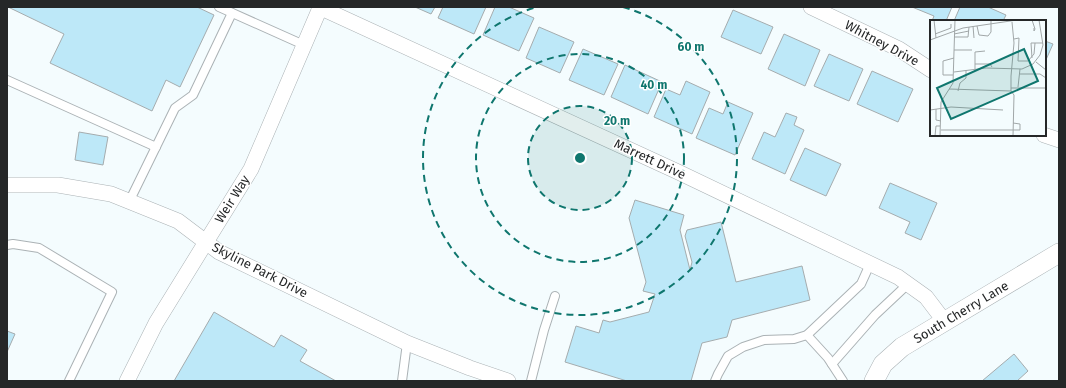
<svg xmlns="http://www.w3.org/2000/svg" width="1066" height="388" viewBox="0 0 1066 388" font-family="'Fira Sans',sans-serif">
	<rect width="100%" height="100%" fill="#f4fcfe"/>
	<g fill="#bde8f8" stroke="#a5acae">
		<path d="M8,7H197L214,15L180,87L166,80L152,111L50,63L64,34Z"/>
		<path d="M415,7H435L431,14Z"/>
		<path d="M443,7H486L474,34L438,18Z"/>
		<path d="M495,7H509L534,18L519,51L483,35Z"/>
		<path d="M912,7H952L946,21H932L934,16Z"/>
		<path d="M960,7H988L1006,15L1003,21H954Z"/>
		<path d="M733,10L773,27L761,54L721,37Z"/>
		<path d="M539,27L574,42L560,73L526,58Z"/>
		<path d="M784,34L820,50L805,86L768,69Z"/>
		<path d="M1045,41L1053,44L1045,62Z"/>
		<path d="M583,49L618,64L604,95L569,80Z"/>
		<path d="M829,54L863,69L849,101L814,86Z"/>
		<path d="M625,65L662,82L648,114L611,97Z"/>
		<path d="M872,71L913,89L898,122L857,104Z"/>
		<path d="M686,81L710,92L692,134L654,117L666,89L680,95Z"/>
		<path d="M728,102L753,113L735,155L696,138L709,108L723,114Z"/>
		<path d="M786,113L797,117L794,125L804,130L785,174L752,159L764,132L775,137Z"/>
		<path d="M79,132L108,137L103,165L75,160Z"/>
		<path d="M805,148L841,164L826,196L790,180Z"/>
		<path d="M890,183L937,203L921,240L905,233L910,222L879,208Z"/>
		<path d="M635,200L684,215L680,230L690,270L692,262L685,236L687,230L721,222L736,282L802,266L810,300L732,320L727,337L702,343L691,381H627L565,362L576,326L599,333L603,320L610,322L649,312L655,294L643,291L646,282L629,218Z"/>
		<path d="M214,312L274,347L281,335L307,350L300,361L336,381H174Z"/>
		<path d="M7,331L15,334L7,352Z"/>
		<path d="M1014,354L1028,371L1017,381H982Z"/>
	</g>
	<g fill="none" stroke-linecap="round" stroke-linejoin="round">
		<g stroke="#abb2b5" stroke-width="10">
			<g id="service">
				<path d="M219,7L304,45"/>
				<path d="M7,80L156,147"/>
				<path d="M129,202L175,108L193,95L232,13"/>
				<path d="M7,245L13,244L39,248L112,292L69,381"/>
				<path d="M807,335L828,358L843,381"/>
				<path d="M832,364L875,315L908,284"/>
				<path d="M402,381L407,343"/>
				<path d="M531,381L544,330L555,296"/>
				<path d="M715,381L718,374L728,356L743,347L764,340L794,339L807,335L861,284L870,264"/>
			</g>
		</g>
		<g stroke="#abb2b5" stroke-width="16">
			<g id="minor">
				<path d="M319,7L676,171L898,277L926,297L945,322"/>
				<path d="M811,7L899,49L931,70"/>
				<path d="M1044,135L1059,140"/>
				<path d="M7,185H58L111,194L178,221L219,252L407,343L470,368L508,381"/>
				<path d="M127,381L156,323L251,169L320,8"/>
			</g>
		</g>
		<g stroke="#abb2b5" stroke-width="20">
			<path id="tertiary" d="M874,381L883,364L902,347L1059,253"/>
		</g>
		<use href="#service" stroke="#fff" stroke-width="8"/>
		<use href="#minor" stroke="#fff" stroke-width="15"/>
		<use href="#tertiary" stroke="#fff" stroke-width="19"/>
	</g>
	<circle cx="580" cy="158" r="52" fill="#0f766e" fill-opacity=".12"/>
	<g fill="none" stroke="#0f766e" stroke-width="2" stroke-dasharray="7 5">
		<circle cx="580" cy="158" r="52"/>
		<circle cx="580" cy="158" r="104"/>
		<path d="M623 7A157 157 0 1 1 537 7"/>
	</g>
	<g text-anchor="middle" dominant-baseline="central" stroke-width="3" stroke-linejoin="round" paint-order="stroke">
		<g font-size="13" fill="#252728" stroke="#fff">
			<text transform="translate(882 43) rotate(28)">Whitney Drive</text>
			<text transform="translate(650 159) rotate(25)">Marrett Drive</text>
			<text transform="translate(232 199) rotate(-58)">Weir Way</text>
			<text transform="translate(260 270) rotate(27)">Skyline Park Drive</text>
			<text transform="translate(961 312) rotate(-31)">South Cherry Lane</text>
		</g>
	</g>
	<g transform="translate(930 20)">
		<rect width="116" height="116" fill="#f4fcfe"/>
		<path fill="none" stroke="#a1a7a8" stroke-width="1" d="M4,0L6,18M102,0L105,9L104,11V8M82,2L84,23L81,56V71L84,75L83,116M43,6L44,18M47,6L49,15L58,16L61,12V0M5,14L21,8V4M24,14L39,11M24,17H38L39,7M84,19L89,18L88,41H98L104,34L105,23H113M0,20L33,8L87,0M24,30H42M102,38L101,23H105M106,42L116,50M45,44H60L62,47M45,49V32L55,31M24,52L56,48L92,49L103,44L110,35L113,25L109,0M90,54H110L116,58M23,55H13V41L24,38M88,67L90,49M81,68H116M19,69L81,71M28,71L30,63L36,58V51M6,89V100L11,101M0,90L21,87L73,90M11,110H90V104L83,103M5,116L6,106H10M10,116L11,82L23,63L25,0"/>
		<path fill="#0f766e" fill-opacity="0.15" stroke="#0f766e" stroke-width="2" d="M94,29L108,61L21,99L7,68Z"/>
		<rect width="116" height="116" fill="none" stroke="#252728" stroke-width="2"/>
	</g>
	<circle cx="580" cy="158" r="6" fill="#0f766e" stroke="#fff" stroke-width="2"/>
	<g font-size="12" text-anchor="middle" font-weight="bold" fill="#0f766e" stroke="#fff" stroke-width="3" stroke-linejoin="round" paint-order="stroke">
		<text x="691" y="51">60 m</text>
		<text x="654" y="89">40 m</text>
		<text x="617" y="125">20 m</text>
	</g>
	<rect width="1066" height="388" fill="none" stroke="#252728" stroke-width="16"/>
</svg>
